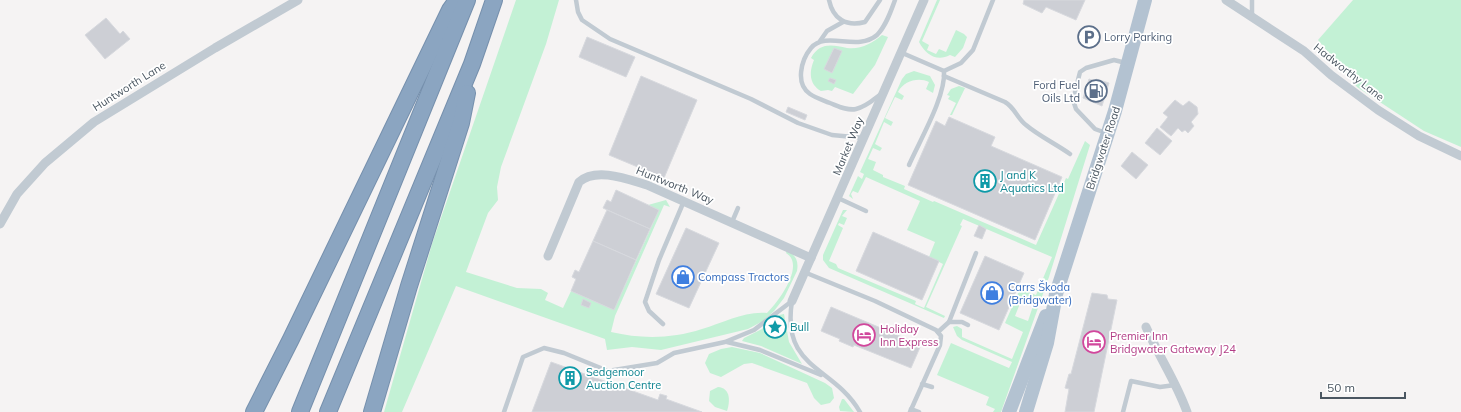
<svg xmlns="http://www.w3.org/2000/svg" width="1461" height="412" viewBox="0 0 1461 412" font-family="Mulish,sans-serif">
	<rect width="100%" height="100%" fill="#f5f3f3"/>
	<g fill="#c3f1d5" fill-rule="evenodd">
		<path d="M516,0H559L546,44L501,167L497,187L498,200L488,213L466,272L517,288L541,289L548,293L545,300L563,308L571,291L614,310L659,210L648,205L666,200L670,207L664,205L615,316L611,332C641,339 671,339 702,329C723,323 744,311 767,313C778,302 806,265 786,253L787,250C795,255 799,260 797,271L784,298L774,311L763,321L748,329L661,350L632,347L607,350L605,339L456,286L402,412H384L432,244Z"/>
		<path d="M937,0H940L922,41L929,45L927,50L936,54L939,49L946,52L956,30L964,34L967,37L963,48L955,57L950,55C937,62 926,55 919,42Z"/>
		<path d="M1353,0H1461V147L1424,131L1357,87L1318,40Z"/>
		<path d="M882,35L888,37L875,65L853,94L835,87L832,91L828,90L821,91C809,84 809,72 814,60L811,58C820,42 832,45 847,48C860,50 873,43 882,35ZM834,48L841,52L832,73L825,69Z"/>
		<path d="M914,71L930,76L935,85L933,93L926,89L929,82C918,77 904,81 898,92L904,96L902,100L895,97L885,118L893,122L891,126L884,122L875,144L882,148L880,151L873,148L868,159L876,162L873,170L883,175V177L905,186L904,189L933,202L934,201L1036,245L1066,178L1068,179L1085,141L1090,145L1049,277L1001,412H993L995,409L986,405L989,397L937,375L951,343L1009,368L1012,362L962,340L957,336L953,327L957,326L962,329V337L1012,359L1023,332L1005,323L1020,289L1036,295L1052,257L963,219L960,225L962,226L926,307L945,316L944,318L829,268L823,260V255L843,210H847L842,216L847,218L844,225L839,223L838,225L843,228L829,261L836,264L838,268L916,301L915,304L924,308L943,264L929,257L935,242L907,230L920,201L866,177L858,193L853,191L851,194L853,199L849,196L858,176L862,179L864,174L860,172L902,79L906,74ZM1021,301L1033,306L1028,321L1015,316Z"/>
		<path d="M959,86L965,88L952,115H950L956,103L948,99L950,96L947,95L951,89Z"/>
		<path d="M784,314L789,342L802,364L761,346L742,341L744,338L762,329L779,315Z"/>
		<path d="M732,347L760,353L825,383L832,388L834,398L830,403L821,405L814,398L807,383L752,363L744,364L721,377L710,373L705,363L709,354L721,349Z"/>
		<path d="M718,387C731,388 730,402 727,411L715,407L709,401L710,391Z"/>
		<path d="M842,399H844L854,412L840,411L839,407Z"/>
	</g>
	<g fill="#cdcfd5" stroke="#d7d9de">
		<path d="M1024,0H1085L1076,20L1046,7L1042,13L1023,4Z"/>
		<path d="M106,18L120,34L123,31L130,39L105,59L85,35Z"/>
		<path d="M587,37L635,57L626,77L579,57Z"/>
		<path d="M834,48L842,51L832,73L824,69Z"/>
		<path d="M641,76L697,100L664,178L609,155Z"/>
		<path d="M830,78L836,80L834,84L828,81Z"/>
		<path d="M1089,79L1095,81L1096,79L1109,83L1102,106L1083,98Z"/>
		<path d="M1175,100L1183,106L1189,101L1197,107L1198,114L1191,122L1194,126L1188,133L1185,130L1182,132L1178,128L1171,136L1160,127L1168,117L1163,113Z"/>
		<path d="M788,107L807,115L805,120L786,112Z"/>
		<path d="M949,117L995,137L991,146L1062,177L1035,240L908,185L936,121L945,126Z"/>
		<path d="M1157,128L1172,141L1160,155L1145,143Z"/>
		<path d="M1132,152L1148,165L1136,179L1121,166Z"/>
		<path d="M616,190L659,210L650,229L603,208L607,200L611,202Z"/>
		<path d="M607,210L650,229L636,260L593,241Z"/>
		<path d="M979,225L986,229L982,239L974,236Z"/>
		<path d="M686,228L719,243L689,308L656,294Z"/>
		<path d="M873,232L939,261L922,300L856,271Z"/>
		<path d="M593,241L636,260L614,310L571,291L576,279L572,277L575,270L579,272Z"/>
		<path d="M985,256L1024,273L999,330L960,313Z"/>
		<path d="M1092,293L1107,295L1108,299L1117,300L1094,412H1065L1069,389L1065,388L1069,374H1071Z"/>
		<path d="M583,299L591,303L589,308L581,305Z"/>
		<path d="M831,307L921,345L911,368L854,345L853,347L839,341L840,339L821,331Z"/>
		<path d="M551,362L658,400L660,394L667,396L666,399L702,412H532Z"/>
	</g>
	<g fill="none" stroke-linecap="round" stroke-linejoin="round">
		<g stroke="#7690ad" stroke-width="18">
			<g id="highway">
				<path d="M254,412L291,339L450,10L457,0"/>
				<path d="M300,412L467,0"/>
				<path d="M328,412L472,64L494,0"/>
				<path d="M372,412L409,286L461,123L467,93"/>
			</g>
		</g>
		<g stroke="#c1cad2" stroke-width="4.5">
			<path d="M576,0L578,12L582,20L610,39L751,99L798,123L832,135L864,138"/>
			<path d="M829,0C833,19 846,27 865,22L880,0"/>
			<path d="M1252,0V16"/>
			<path d="M820,41L827,31L843,22"/>
			<path d="M900,52L944,71C946,96 920,140 909,165"/>
			<path d="M944,71L961,63L973,50L993,0"/>
			<path d="M944,76L1005,102C1015,108 1017,118 1026,125C1039,136 1056,144 1070,154"/>
			<path d="M881,94C873,100 866,107 856,109C847,111 838,106 830,103C823,100 816,98 810,94C795,84 801,60 811,48C826,30 857,52 877,35C886,26 891,11 895,0"/>
			<path d="M1106,133L1095,129L1076,109L1073,100L1080,72L1086,68L1114,60L1126,63"/>
			<path d="M838,198L866,211"/>
			<path d="M732,222L738,208"/>
			<path d="M804,272L875,301L936,330L941,336L940,345L910,412"/>
			<path d="M949,322H962L968,325"/>
			<path d="M663,324L649,311L645,302L659,260L684,201"/>
			<path d="M938,332L949,322L976,253"/>
			<path d="M727,342L760,350L821,375"/>
			<path d="M922,384L932,387"/>
			<path d="M911,409L919,412"/>
			<path d="M504,412L523,357L544,348L564,353L608,371L657,363L674,353L725,342L754,330L792,301C781,370 833,365 860,412"/>
			<path d="M1123,412L1131,381L1160,387L1175,385"/>
		</g>
		<g stroke="#c1cad2" stroke-width="9">
			<path d="M1226,0L1304,51L1331,75L1378,110L1419,136L1461,156"/>
			<path d="M0,224L17,194L45,163L94,122L215,48L298,0"/>
			<path d="M548,256L579,182C596,167 627,179 647,185L811,258"/>
			<path d="M792,301L924,0"/>
			<path d="M1146,327C1159,357 1176,381 1187,412"/>
		</g>
		<g stroke="#b3c2d1" stroke-width="14">
			<path d="M1009,412L1046,316"/>
			<path d="M1026,412L1047,343L1056,294L1115,111L1145,0"/>
		</g>
		<use href="#highway" stroke="#8ba5c1" stroke-width="16"/>
	</g>
	<defs>
		<g id="parking-ring" transform="scale(1.15)"><circle r="9.5" fill="#fff" stroke="#5c6f8a" stroke-width="1.5"/><path d="M-3.5-5.5H1a3.5 3.5 0 0 1 0 7H-1V5.5H-3.5ZM-1-3.4V-.6H.8a1.4 1.4 0 0 0 0-2.8Z" fill="#5c6f8a"/></g>
		<g id="fuel-ring" transform="scale(1.15)"><circle r="9.5" fill="#fff" stroke="#5c6f8a" stroke-width="1.5"/><path d="M-5.5-6h7V0h2V4h1.3V-2.5L3-4.5l.8-.8L6-3V5H2.5V1h-1V6h-7ZM-4.2-4.7v3.2H.2V-4.7Z" fill="#5c6f8a"/></g>
		<g id="building-ring" transform="scale(1.15)"><circle r="9.5" fill="#fff" stroke="#0f9aa8" stroke-width="1.5"/><path d="M-4-6H4V6H1V3H-1V6H-4ZM-2.5-4.3h1.7v1.8h-1.7ZM.8-4.3h1.7v1.8H.8ZM-2.5-1h1.7V.8h-1.7ZM.8-1h1.7V.8H.8Z" fill="#0f9aa8"/></g>
		<g id="shop-ring" transform="scale(1.15)"><circle r="9.5" fill="#fff" stroke="#3f7fe0" stroke-width="1.5"/><path d="M-5-2.5h2.3a2.7 3.5 0 0 1 5.4 0H5L5.5 6h-11ZM-1.5-2.5h3a1.5 2.3 0 0 0-3 0Z" fill="#3f7fe0"/></g>
		<g id="sight-ring" transform="scale(1.15)"><circle r="9.5" fill="#fff" stroke="#0f9aa8" stroke-width="1.5"/><path d="M0-6L1.8-2.2L6-1.7L2.9 1.2L3.7 5.4L0 3.3L-3.7 5.4L-2.9 1.2L-6-1.7L-1.8-2.2Z" fill="#0f9aa8"/></g>
		<g id="hotel-ring" transform="scale(1.15)"><circle r="9.5" fill="#fff" stroke="#d1479c" stroke-width="1.5"/><path d="M-6-4.5h1.5V1H6V5H4.5V3h-9V5H-6ZM-4 0a1.8 1.8 0 1 1 3.6 0ZM.5 0V-2.5h3Q6-2.5 6 0Z" fill="#d1479c"/></g>
	</defs>
	<g fill-rule="evenodd">
		<use href="#parking-ring" x="1089" y="37"/>
		<use href="#fuel-ring" x="1096" y="91"/>
		<use href="#building-ring" x="985" y="181"/>
		<use href="#shop-ring" x="683" y="277"/>
		<use href="#shop-ring" x="992" y="293"/>
		<use href="#sight-ring" x="775" y="327"/>
		<use href="#hotel-ring" x="864" y="335"/>
		<use href="#hotel-ring" x="1094" y="342"/>
		<use href="#building-ring" x="570" y="378"/>
	</g>
	<g text-anchor="middle" dominant-baseline="central" stroke-width="3.5" stroke-linejoin="round" paint-order="stroke">
		<g font-size="11" fill="#4e5e75" stroke="#fff" text-anchor="start">
			<text x="1104" y="37">Lorry Parking</text>
			<text x="1080" y="85" text-anchor="end">Ford Fuel<tspan x="1080" dy="13">Oils Ltd</tspan></text>
		</g>
		<g font-size="11" fill="#4a5661" stroke="#fff">
			<text transform="translate(1349 72) rotate(38)">Hadworthy Lane</text>
			<text transform="translate(129 86) rotate(-32)">Huntworth Lane</text>
			<text transform="translate(848 146) rotate(-67)">Market Way</text>
			<text transform="translate(1103 148) rotate(-72)">Bridgwater Road</text>
			<text transform="translate(675 185) rotate(22)">Huntworth Way</text>
		</g>
		<g font-size="11" fill="#0d838f" stroke="#fff" text-anchor="start">
			<text x="1000" y="175">J and K<tspan x="1000" dy="13">Aquatics Ltd</tspan></text>
			<text x="790" y="327">Bull</text>
			<text x="586" y="372">Sedgemoor<tspan x="586" dy="13">Auction Centre</tspan></text>
		</g>
		<g font-size="11" fill="#366cbe" stroke="#fff" text-anchor="start">
			<text x="698" y="277">Compass Tractors</text>
			<text x="1008" y="287">Carrs Škoda<tspan x="1008" dy="13">(Bridgwater)</tspan></text>
		</g>
		<g font-size="11" fill="#b23c85" stroke="#fff" text-anchor="start">
			<text x="880" y="329">Holiday<tspan x="880" dy="13">Inn Express</tspan></text>
			<text x="1110" y="336">Premier Inn<tspan x="1110" dy="13">Bridgwater Gateway J24</tspan></text>
		</g>
	</g>
	<path d="M1321 392v6h84v-6" fill="none" stroke="#4a5661" stroke-width="2"/>
	<text x="1327" y="392" font-size="12" fill="#4a5661" stroke="#ffffff" stroke-width="3" paint-order="stroke">50 m</text>
</svg>
